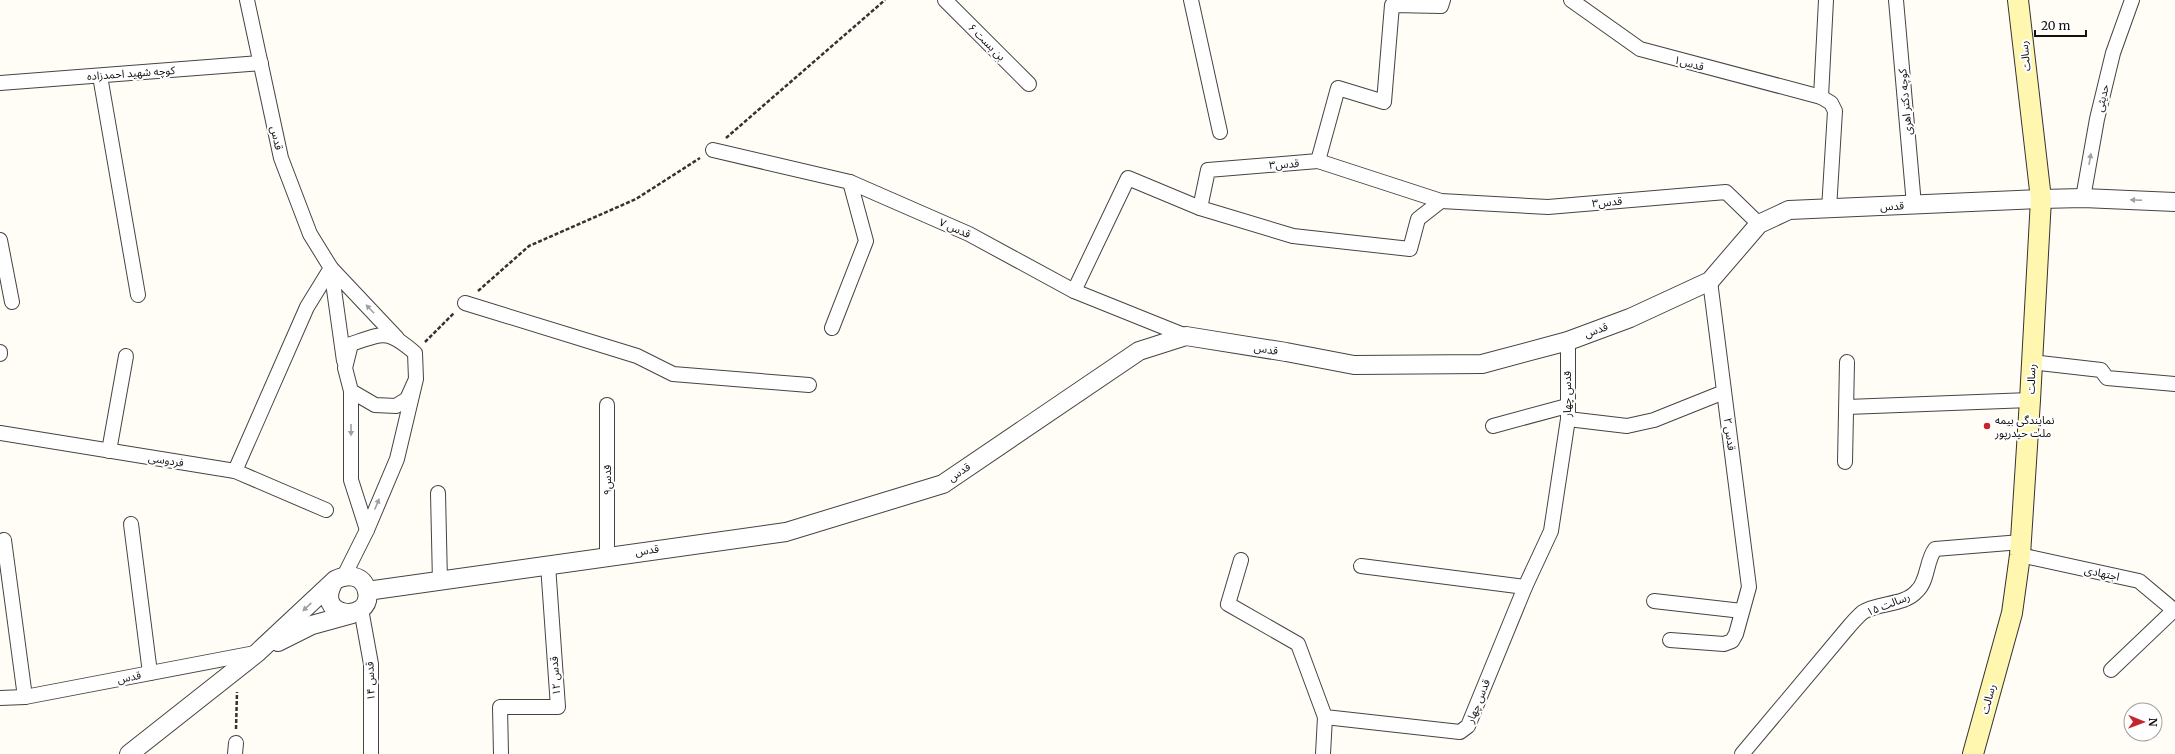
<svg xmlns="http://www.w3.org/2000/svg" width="2175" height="754" viewBox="0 0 2175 754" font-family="Merriweather,'Noto Sans Arabic',serif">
	<rect width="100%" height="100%" fill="#fffdf5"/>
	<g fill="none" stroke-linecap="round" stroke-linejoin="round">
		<g stroke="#444" stroke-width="16">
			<g id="minor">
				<path d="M945,0L1029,84"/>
				<path d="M1191,0L1220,132"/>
				<path d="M1571,0L1640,49L1821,97L1831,103L1835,111L1829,209"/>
				<path d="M1896,0L1914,205"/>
				<path d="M100,76L138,295"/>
				<path d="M0,83L261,63"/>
				<path d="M1821,97L1826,0"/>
				<path d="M713,150L850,182L969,234L1074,291L1186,336"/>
				<path d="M1318,161L1338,88L1384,102L1392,5L1441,6L1443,0"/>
				<path d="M2083,198L2097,119L2113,53L2132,0"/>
				<path d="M1200,208L1208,170L1318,161L1441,201L1548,207L1726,192L1759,224"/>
				<path d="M0,240L12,302"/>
				<path d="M1074,291L1128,178L1200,208L1293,236L1410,249L1418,219L1441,201"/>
				<path d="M465,303L637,356L673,374L809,385"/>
				<path d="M832,328L866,241L850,182"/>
				<path d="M0,354V352"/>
				<path d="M344,361L331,268L397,338"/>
				<path d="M2031,362L2101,370L2107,378L2175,384"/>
				<path d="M351,391L375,405L396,406L407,399L416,379L415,353C387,329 384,333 351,344L345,368L351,391V480L367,530L397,459L416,379"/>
				<path d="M607,405V556"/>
				<path d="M1847,407L2030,400"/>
				<path d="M1568,419L1627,426L1654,420L1724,392"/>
				<path d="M1493,426L1567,406"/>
				<path d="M0,433L235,471L326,510"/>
				<path d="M109,451L126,356"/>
				<path d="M1845,462L1847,362"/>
				<path d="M235,471L307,307L331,268L310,234L281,158L247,0"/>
				<path d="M438,493L440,582"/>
				<path d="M131,524L150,673"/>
				<path d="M4,540L25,697"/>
				<path d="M2020,555L2139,581L2175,611"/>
				<path d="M1241,560L1228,604L1298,644L1325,717L1460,732L1468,726L1525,587L1551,531L1568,419V341"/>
				<path d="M1361,566L1525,587"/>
				<path d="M344,576L367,530"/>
				<path d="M1654,601L1742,611"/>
				<path d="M361,609L371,664V754"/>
				<path d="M1670,640L1724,644L1732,641L1736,634L1749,587L1710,281"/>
				<path d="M2111,670L2175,609"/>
				<path d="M0,698L25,697L255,653"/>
				<path d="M235,754L236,743"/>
				<path d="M501,754L500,707H558L548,565"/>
				<path d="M1323,754L1325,717"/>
				<path d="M1742,754L1846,630C1851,624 1857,617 1863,612C1879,602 1904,606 1917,591C1928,581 1926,561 1935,549L2021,542"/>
			</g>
		</g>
		<g stroke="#444" stroke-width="20">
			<g id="tertiary">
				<path d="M367,591L786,532L943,484L1139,351L1186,336L1286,352L1354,365L1482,364L1568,341L1630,318L1710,281L1759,224L1789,210L2041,199L2083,198L2175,202"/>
				<path d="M278,642L312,625L352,614"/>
				<path d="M129,754L257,653L335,580C347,574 363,574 367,591C374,624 310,619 335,580"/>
			</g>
		</g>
		<g stroke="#333" stroke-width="22">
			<path id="secondary" d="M1973,754L2012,613L2020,555L2030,400L2041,199L2018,0"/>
		</g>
		<g stroke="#333" stroke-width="2.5" stroke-dasharray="4 2" stroke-linecap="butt">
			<path d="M726,138L885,0"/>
			<path d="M478,291L529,246L636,199L700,158"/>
			<path d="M425,342L454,313"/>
			<path d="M236,729L237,692"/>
		</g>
		<use href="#minor" stroke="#fff" stroke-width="14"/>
		<use href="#tertiary" stroke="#fff" stroke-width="18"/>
		<use href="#secondary" stroke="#fff6b0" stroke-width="20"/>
	</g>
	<defs><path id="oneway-solid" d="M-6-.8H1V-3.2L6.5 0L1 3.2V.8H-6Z"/></defs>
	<g fill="#a0a0a0">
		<use href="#oneway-solid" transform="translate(2090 159) rotate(-80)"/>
		<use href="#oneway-solid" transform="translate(2136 200) rotate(-177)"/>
		<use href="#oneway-solid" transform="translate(370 309) rotate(-134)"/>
		<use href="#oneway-solid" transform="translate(351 430) rotate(90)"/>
		<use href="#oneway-solid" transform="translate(377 504) rotate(-67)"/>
		<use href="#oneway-solid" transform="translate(307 607) rotate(137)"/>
	</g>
	<circle fill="#c4262e" stroke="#fff" stroke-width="1.5" cx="1987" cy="426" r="4"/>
	<g text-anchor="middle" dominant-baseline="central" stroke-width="4" stroke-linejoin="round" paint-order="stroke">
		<g font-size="11" fill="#111" stroke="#fff">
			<text transform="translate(987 42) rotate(45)">بن بست ۶</text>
			<text transform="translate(2025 56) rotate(-96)">رسالت</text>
			<text transform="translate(1689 63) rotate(15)">قدس۱</text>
			<text transform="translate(131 73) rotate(-4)">کوچه شهید احمدزاده</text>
			<text transform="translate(2102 98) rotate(-77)">حدیثی</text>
			<text transform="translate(1905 102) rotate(-95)">کوچه دکتر اهری</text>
			<text transform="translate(277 138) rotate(78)">قدس</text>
			<text transform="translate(1284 164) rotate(-4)">قدس۳</text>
			<text transform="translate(1607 202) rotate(-5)">قدس۳</text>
			<text transform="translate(1892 206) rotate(-3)">قدس</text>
			<text transform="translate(955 228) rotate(24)">قدس ۷</text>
			<text transform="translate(1596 330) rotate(-20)">قدس</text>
			<text transform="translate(1266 349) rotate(9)">قدس</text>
			<text transform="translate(2031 379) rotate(-88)">رسالت</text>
			<text transform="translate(1567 394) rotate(-90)">قدس چهار</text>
			<text transform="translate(1730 434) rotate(83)">قدس ۲</text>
			<text transform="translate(166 460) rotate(9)">فردوسی</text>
			<text transform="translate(959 472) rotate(-34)">قدس</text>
			<text transform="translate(607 480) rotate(-90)">قدس۹</text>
			<text transform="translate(647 550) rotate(-8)">قدس</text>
			<text transform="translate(2102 573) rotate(12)">اجتهادی</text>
			<text transform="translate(1888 604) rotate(-21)">رسالت ۱۵</text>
			<text transform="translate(555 676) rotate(-94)">قدس ۱۲</text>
			<text transform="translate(129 677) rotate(-11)">قدس</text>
			<text transform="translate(370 681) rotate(-92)">قدس ۱۴</text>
			<text transform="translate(1988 699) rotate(-75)">رسالت</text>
			<text transform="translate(1478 701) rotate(-68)">قدس چهار</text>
		</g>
		<g font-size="11" fill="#111" stroke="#fff" text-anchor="start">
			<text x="1995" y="420">نمایندگی بیمه<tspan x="1995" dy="13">ملت حیدرپور</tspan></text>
		</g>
	</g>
	<g transform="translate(2143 722) rotate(91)"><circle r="19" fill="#ffffff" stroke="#a0a0a0"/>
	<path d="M0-3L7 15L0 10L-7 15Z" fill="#c4262e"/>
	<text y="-6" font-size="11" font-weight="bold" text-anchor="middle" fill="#111111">N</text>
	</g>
	<path d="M2035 30v6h51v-6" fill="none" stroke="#111111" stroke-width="2"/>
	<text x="2041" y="30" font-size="12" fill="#111111" stroke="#ffffff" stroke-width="3" paint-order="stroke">20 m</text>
</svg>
